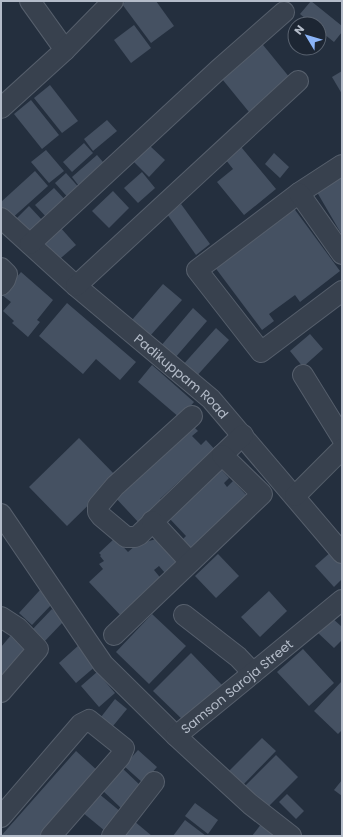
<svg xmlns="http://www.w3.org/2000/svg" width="343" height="837" viewBox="0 0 343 837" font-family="Poppins,sans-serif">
	<rect width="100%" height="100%" fill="#242f3e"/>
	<g fill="#455162">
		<path d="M126,1H156L174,26L151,43L122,4Z"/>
		<path d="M311,1L342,26V32L334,42L319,30V24H312L300,14Z"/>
		<path d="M134,25L151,48L131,63L114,40Z"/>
		<path d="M259,40L290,78L249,112L218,74Z"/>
		<path d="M342,71V94L332,77Z"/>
		<path d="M50,85L78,121L62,133L34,98Z"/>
		<path d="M31,100L59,135L42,149L14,114Z"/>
		<path d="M107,120L117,131L93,151L84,139Z"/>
		<path d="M237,142L276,189L244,215L217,182L233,169L222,155Z"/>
		<path d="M84,143L93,153L72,172L63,162Z"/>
		<path d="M150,146L165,160L149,177L134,162Z"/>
		<path d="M46,150L64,171L49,183L31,162Z"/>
		<path d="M274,153L289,167L280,178L265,164Z"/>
		<path d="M97,155L108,168L82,190L72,177Z"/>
		<path d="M35,171L48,186L10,220L1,210V202Z"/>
		<path d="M342,171V235L314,187Z"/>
		<path d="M142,172L155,188L138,203L124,188Z"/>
		<path d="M66,173L82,191L71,201L55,183Z"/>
		<path d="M54,188L69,204L50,221L35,205Z"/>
		<path d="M113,191L129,208L109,228L92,211Z"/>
		<path d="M290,203L340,271L300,302L295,295L269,314L274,321L262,330L211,262L254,239L286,216L281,209Z"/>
		<path d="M181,204L210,244L196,255L167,214Z"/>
		<path d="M29,206L44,222L27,238L13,222Z"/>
		<path d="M59,226L76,245L55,263L39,244Z"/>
		<path d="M21,272L53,300L37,320L40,322L28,337L12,323L14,321L3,311L11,302L2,295Z"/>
		<path d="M163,284L182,300L150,336L132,320Z"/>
		<path d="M67,303L136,362L120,380L96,359L83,374L39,336Z"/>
		<path d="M193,308L207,321L174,359L160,347Z"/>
		<path d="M216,328L229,340L194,379L181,367Z"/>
		<path d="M310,334L323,349L303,367L290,351Z"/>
		<path d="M152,365L194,402L180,418L138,382Z"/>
		<path d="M190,423L198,431L192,436L201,445L206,440L219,454L194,476L190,471L160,499L163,503L140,524L113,495Z"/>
		<path d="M79,438L117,477L67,526L29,487Z"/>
		<path d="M216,464L229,478L224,483L227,487L233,481L250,499L190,556L178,544L186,536L170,519L166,524L161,518Z"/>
		<path d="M115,538L128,552L136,545L159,538L179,560L165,573L159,566L154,570L163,581L123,618L89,582L103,569L99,564L104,561L100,556L101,555L99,553Z"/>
		<path d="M332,551L342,562V579L334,587L315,566Z"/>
		<path d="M218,554L239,576L216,598L195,576Z"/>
		<path d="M40,590L53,603L32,625L19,613Z"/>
		<path d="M269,591L287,611L260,637L241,617Z"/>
		<path d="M52,609L64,621L42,644L30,632Z"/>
		<path d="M152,614L186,646L149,684L116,652Z"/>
		<path d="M331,617L342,627V640L334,648L317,632Z"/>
		<path d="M12,634L30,650L1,683V647Z"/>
		<path d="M79,645L97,665L76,683L59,663Z"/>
		<path d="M303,649L334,683L309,706L277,672Z"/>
		<path d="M191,653L223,686L186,723L153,691Z"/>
		<path d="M97,672L115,693L99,707L81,686Z"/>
		<path d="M342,681V730L338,734L314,711Z"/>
		<path d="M115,699L127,709L113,726L101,717Z"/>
		<path d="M262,738L276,751L240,788L226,774Z"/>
		<path d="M138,750L157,767L143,783L124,766Z"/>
		<path d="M76,751L99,772L42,836H1Z"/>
		<path d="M276,755L298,777L265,810L243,788Z"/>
		<path d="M121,767L142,787L122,809L101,789Z"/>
		<path d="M342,780V796L334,790Z"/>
		<path d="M98,793L121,812L105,831L82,812Z"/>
		<path d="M287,794L304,811L296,819L279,802Z"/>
		<path d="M195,803L218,820L208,834L185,816Z"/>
		<path d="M185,820L206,836H173Z"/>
		<path d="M134,821L152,836H122Z"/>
		<path d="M262,823L279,836H252Z"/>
	</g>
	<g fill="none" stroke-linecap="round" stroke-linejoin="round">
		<g stroke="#565f6c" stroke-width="22">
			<g id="minor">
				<path d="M30,1L65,50"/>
				<path d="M1,108L65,50L113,1"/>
				<path d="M342,165L299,193L197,270L261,352L342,291"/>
				<path d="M299,193L342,254"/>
				<path id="s1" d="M1,218L76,286L211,399L342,553"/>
				<path d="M30,244L218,70L284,12"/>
				<path d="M1,268L7,274L5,280L1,285"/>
				<path d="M76,286L298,81"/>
				<path d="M303,375L342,438"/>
				<path d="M192,416L115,486L98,506V512L101,516L126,537H135L139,535L243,435"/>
				<path d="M295,496L342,449"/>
				<path d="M1,514L103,664L176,736"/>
				<path d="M152,521L190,562"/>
				<path d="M184,615L238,657L253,673"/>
				<path d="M1,617L18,628L38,649L1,692"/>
				<path d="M114,635L262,494L222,455"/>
				<path d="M1,817L81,724L89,720L124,748L120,757L51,836"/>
				<path d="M112,836L154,782"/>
				<path id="s2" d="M291,836L250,804L176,736L342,600"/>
			</g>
		</g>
		<use href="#minor" stroke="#38414e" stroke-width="20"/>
	</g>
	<g text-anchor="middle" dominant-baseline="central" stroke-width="3.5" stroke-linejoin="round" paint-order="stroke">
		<g font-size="13" fill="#b4bcc9" stroke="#1d2633">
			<text stroke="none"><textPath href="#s1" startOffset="240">Padikuppam Road</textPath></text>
			<text stroke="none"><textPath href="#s2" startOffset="231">Samson Saroja Street</textPath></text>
		</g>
	</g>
	<rect width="343" height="837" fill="none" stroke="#b4bcc9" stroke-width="4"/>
	<g transform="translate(307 36) rotate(308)"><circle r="19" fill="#1d2633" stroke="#59626f"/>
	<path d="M0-3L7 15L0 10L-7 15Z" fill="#8ab4f8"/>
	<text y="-6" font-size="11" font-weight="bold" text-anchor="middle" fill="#b4bcc9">N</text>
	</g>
</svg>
